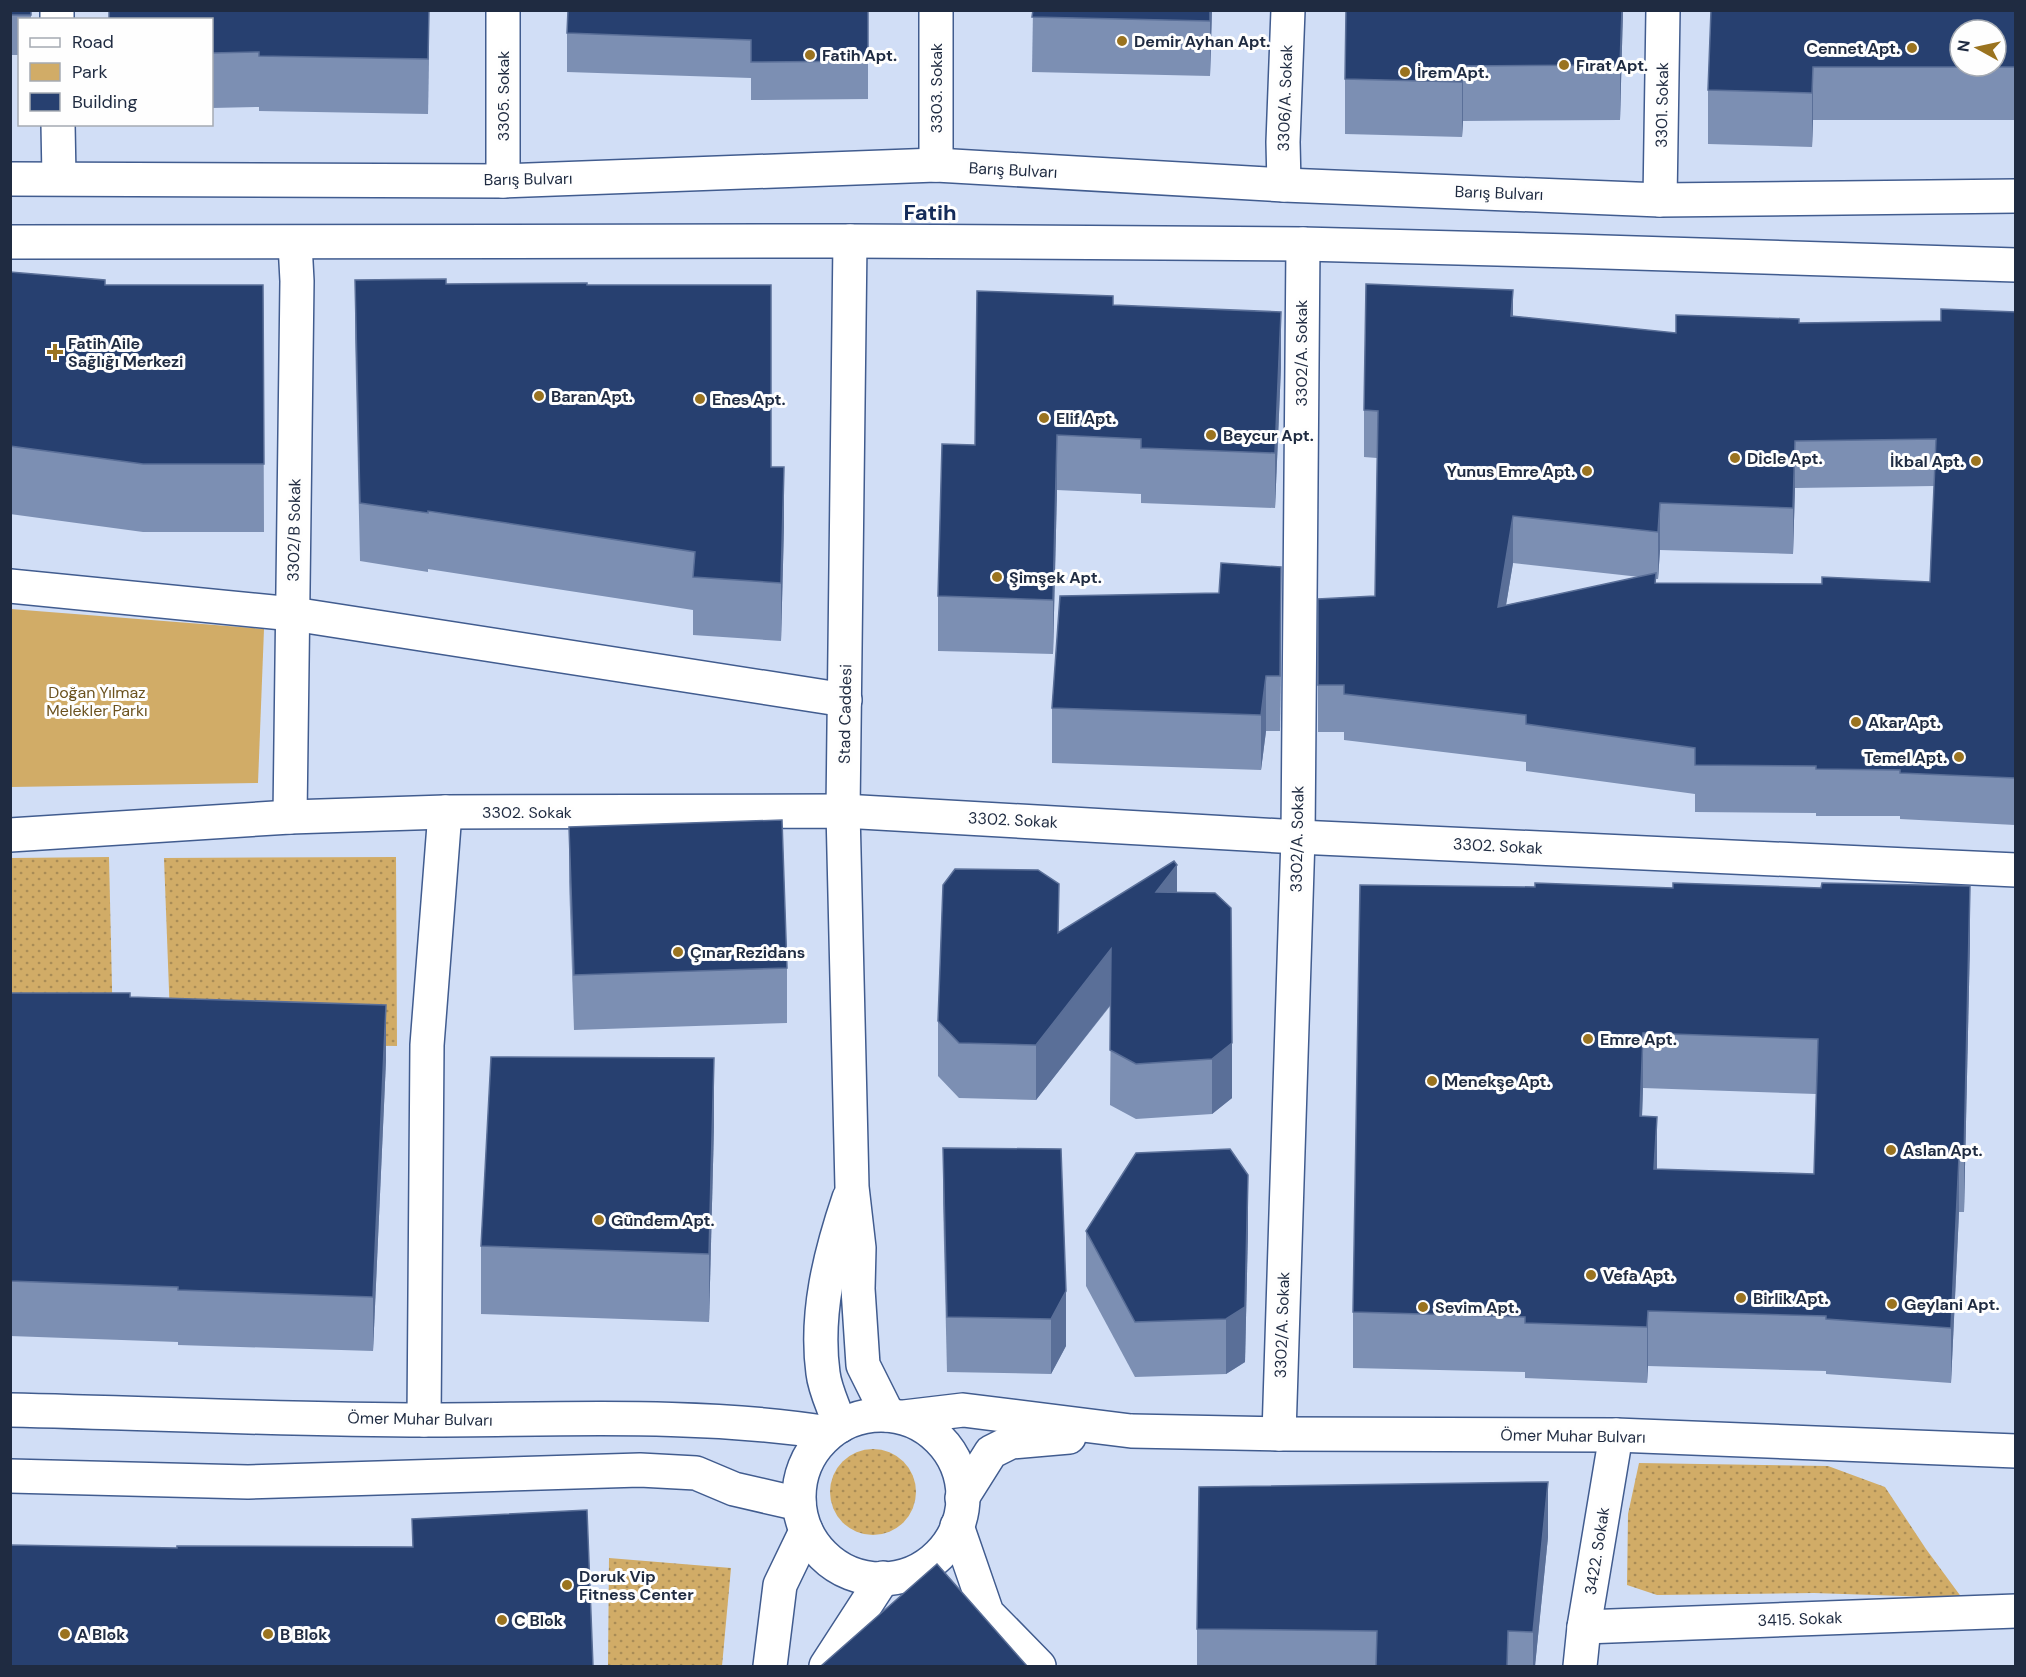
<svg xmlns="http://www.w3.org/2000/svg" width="2026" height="1677" viewBox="0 0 2026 1677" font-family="'DM Sans',sans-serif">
	<defs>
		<pattern id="grass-dots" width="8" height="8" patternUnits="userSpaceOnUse" patternTransform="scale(1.5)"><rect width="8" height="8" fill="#d1ac67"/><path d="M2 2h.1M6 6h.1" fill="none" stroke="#a98c56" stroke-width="1.8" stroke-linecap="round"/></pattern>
	</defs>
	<rect width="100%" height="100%" fill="#d1def6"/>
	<g fill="url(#grass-dots)">
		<path d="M109,857L113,1031L11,1037V858Z"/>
		<path d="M396,857L397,1046L171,1043L164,858Z"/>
		<circle cx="873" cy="1492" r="43"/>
		<path d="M1639,1463L1828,1466L1885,1487L1926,1549L1962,1598L1814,1593L1657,1595L1627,1585L1628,1514Z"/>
		<path d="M609,1558L731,1568L722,1666H608Z"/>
	</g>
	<path fill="#d1ac67" d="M11,609L264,629L258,783L11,787Z"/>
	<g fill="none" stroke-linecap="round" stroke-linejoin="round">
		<g stroke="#415c8f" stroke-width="36">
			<g id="minor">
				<path d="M57,10V20"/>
				<path d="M936,10V165"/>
				<path d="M58,124L59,178"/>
				<path d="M503,181V10"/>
				<path d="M1284,185L1283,142L1288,10"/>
				<path d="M1660,200L1663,10"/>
				<path d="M850,241L843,811L852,1187L859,1248L858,1289L863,1365L888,1415"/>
				<path d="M10,586L293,614L845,700"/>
				<path d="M290,817L297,281L295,243"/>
				<path d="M10,835L290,817L445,812L843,811L1298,837L2016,870"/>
				<path d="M424,1420L427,1045L445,812"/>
				<path d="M840,1426C835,1409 825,1391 823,1373C815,1314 830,1254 849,1198"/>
				<path d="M1279,1434L1298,837L1303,244"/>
				<path d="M957,1526L987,1613L1039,1666"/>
				<path d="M1584,1627L2016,1611"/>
				<path d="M770,1666L780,1585L806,1531"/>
				<path d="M826,1666L883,1578"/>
				<path d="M1580,1666L1584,1627L1616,1435"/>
			</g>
		</g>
		<g stroke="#415c8f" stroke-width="36">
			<g id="major">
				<path d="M10,179L503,181L936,165L1284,185L1660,200L2016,196"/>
				<path d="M10,242L850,241L1303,244L1572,251L2016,265"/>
				<path d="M10,1410C149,1413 288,1420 427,1420C560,1420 696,1412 829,1433"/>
				<circle cx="881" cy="1497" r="82"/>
				<path d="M904,1417L963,1410L1131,1431L1279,1434L1616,1435L2016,1451"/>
				<path d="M10,1476L248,1482L640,1470L696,1473L734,1489L799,1504"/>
				<path d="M962,1498L991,1452L1011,1442L1069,1437"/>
			</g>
		</g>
		<use href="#minor" stroke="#fff" stroke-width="33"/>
		<use href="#major" stroke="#fff" stroke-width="33"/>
	</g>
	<g fill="#7c8fb3" fill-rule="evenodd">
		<path d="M10,10H31V20H20V55H10Z"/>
		<path d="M109,10H429L428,114L259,111V107L212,108V20H109Z"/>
		<path d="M868,10V99L751,100V78L567,72V33Z"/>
		<path d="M1033,10H1212L1210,76L1032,72Z"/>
		<path d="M1623,10L1620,120L1463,121L1462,137L1345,134V79Z"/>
		<path d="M2016,10V120H1813L1812,147L1708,144V90Z"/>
		<path d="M10,272L105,285H263L264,532H143L10,514Z"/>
		<path d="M355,280L446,284L587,285L771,467L784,526L781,641L693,635V610L428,569V572L360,561L355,338Z"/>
		<path d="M1113,305L1281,367L1275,508L1141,503V494L1057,490L1053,654L938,651V596L975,445Z"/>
		<path d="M2016,312L2015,825L1900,819V816H1816V813L1695,812V794L1526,771V762L1344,740V732H1318V599L1375,596L1377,458L1364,457V410L1513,316L1676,333L1799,323L1941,321ZM1934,486L1930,582L1822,584L1656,583V579H1658L1660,550L1793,554L1795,488ZM1513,563L1640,577L1506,605Z"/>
		<path d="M1281,622L1280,731H1266L1261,770L1052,763V708Z"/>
		<path d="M569,827L787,968V1023L574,1030L569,882Z"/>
		<path d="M1535,887L1970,942L1964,1212H1959L1951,1383L1826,1374V1371L1648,1366L1647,1383L1525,1378V1372L1353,1368V1312ZM1643,1088L1816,1094L1814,1174L1657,1169L1642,1116Z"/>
		<path d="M1177,892L1232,1098L1212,1114L1136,1119L1110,1105L1111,1005L1036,1100L959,1098L938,1076V1021L1059,933Z"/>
		<path d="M10,993L130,997L386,1060L373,1351L178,1345V1342L10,1336Z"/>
		<path d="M714,1126L709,1322L481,1314V1246Z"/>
		<path d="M943,1148L1061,1149L1066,1346L1051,1374L947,1372L943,1203Z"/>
		<path d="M1248,1230L1245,1362L1226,1374L1135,1377L1086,1286V1231Z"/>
		<path d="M1548,1537L1535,1666H1197V1629Z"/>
	</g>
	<g fill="#5a6f98">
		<path d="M429,10L428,114V59Z"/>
		<path d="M1210,10H1212L1210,76Z"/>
		<path d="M1622,10H1623L1620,120V65Z"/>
		<path d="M1463,66V121L1462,137V82Z"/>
		<path d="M1813,67V120L1812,147V93Z"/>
		<path d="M1513,290V337L1511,316Z"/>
		<path d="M1281,312V367L1275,508V453Z"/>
		<path d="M1057,435V490L1053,654V600Z"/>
		<path d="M1795,441V488L1793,554V508Z"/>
		<path d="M784,467V526L781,641V583Z"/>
		<path d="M1660,503V550L1658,579V532Z"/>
		<path d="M1513,516V563L1498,653V607Z"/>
		<path d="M1281,567V622L1280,731V676Z"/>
		<path d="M1266,676V731L1261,770V715Z"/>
		<path d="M2016,764V811L2015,825V778Z"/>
		<path d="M1177,865V919L1156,892Z"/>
		<path d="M1970,886V942L1964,1212V1157Z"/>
		<path d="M1111,949V1004L1036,1100V1045Z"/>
		<path d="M386,1005V1060L373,1351V1297Z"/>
		<path d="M1643,1033V1088L1640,1172V1116Z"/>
		<path d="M1232,1043V1098L1212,1114V1059Z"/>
		<path d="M714,1058V1126L709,1322V1254Z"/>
		<path d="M1657,1117V1172L1654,1169Z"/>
		<path d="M1959,1157V1212L1951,1383V1328Z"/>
		<path d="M1248,1175V1230L1245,1362L1226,1374V1319Z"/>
		<path d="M1066,1291V1346L1051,1374V1319Z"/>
		<path d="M1648,1311V1366L1647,1383V1327Z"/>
		<path d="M1548,1482V1537L1535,1666H1533V1632Z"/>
	</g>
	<g fill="#274070" stroke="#5a6f98" stroke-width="1.5" fill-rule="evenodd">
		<rect x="10" y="10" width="21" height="5"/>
		<path d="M109,10H429L428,59L259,56V52L212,53V20H109Z"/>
		<path d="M568,10H868V61L751,62V40L567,33Z"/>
		<path d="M1033,10H1210V21L1032,17Z"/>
		<path d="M1346,10H1622L1620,65L1463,66L1462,82L1345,79Z"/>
		<path d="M1711,10H2016V67H1813L1812,93L1708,90ZM1960,30H1996V66H1960Z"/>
		<path d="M10,272L105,280V285H263L264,464H143L10,446Z"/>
		<path d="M446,279V284L587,283V285H771V467H784L781,583L693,577L695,552L428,511V513L360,503L355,280Z"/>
		<path d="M1366,284L1513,290L1511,316L1676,333V315L1799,319V323L1941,321V309L2016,312L2015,778L1900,773V770L1816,769V766L1695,765V748L1526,724V715L1344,694V685H1318V599L1375,596L1378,411L1364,410ZM1936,439L1930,582L1822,577V584L1655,583L1656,573L1498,607L1513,516L1658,532L1660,503L1793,508L1795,441Z"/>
		<path d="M977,291L1113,296V305L1281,312L1275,453L1141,448V439L1057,435L1053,600L938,596L942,444L975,445Z"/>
		<path d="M1221,563L1281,567L1280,676H1266L1261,715L1052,708L1060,596L1219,593Z"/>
		<path d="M782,820L787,968L574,975L569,827Z"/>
		<path d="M1174,861L1177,865L1156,892L1215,893L1231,908L1232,1043L1212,1059L1136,1064L1110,1050L1111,949L1036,1045L959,1043L938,1021L943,885L955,869L1038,870L1059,884L1058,933Z"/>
		<path d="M1535,883L1673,888V883L1821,888L1822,883L1970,886L1964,1157H1959L1951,1328L1826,1319V1316L1648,1311L1647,1327L1525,1323V1317L1353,1312L1360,885L1535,887ZM1643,1033L1818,1039L1814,1174L1654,1169L1657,1117L1640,1116Z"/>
		<path d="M10,993H130V997L386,1005L373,1297L178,1290V1287L10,1281Z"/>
		<path d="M491,1057L714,1058L709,1254L481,1246Z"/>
		<path d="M943,1148L1061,1149L1066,1291L1051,1319L947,1317Z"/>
		<path d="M1230,1149L1248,1175L1245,1307L1226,1319L1135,1322L1086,1231L1136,1153Z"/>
		<path d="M1548,1482L1533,1632L1508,1631L1507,1666H1376L1377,1631L1197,1629L1199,1487Z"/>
		<path d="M587,1510L593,1666H10V1545L177,1548V1546L413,1547L412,1519Z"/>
		<path d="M937,1564L1027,1666H821Z"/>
	</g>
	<g fill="#9a731f" stroke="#fefefe" stroke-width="2">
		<circle cx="1122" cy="41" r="6"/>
		<circle cx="1912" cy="48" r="6"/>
		<circle cx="810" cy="55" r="6"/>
		<circle cx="1564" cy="65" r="6"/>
		<circle cx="1405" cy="72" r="6"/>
		<path d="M52 343h6v6h6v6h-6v6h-6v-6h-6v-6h6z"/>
		<circle cx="539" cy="396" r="6"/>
		<circle cx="700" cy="399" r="6"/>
		<circle cx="1044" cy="418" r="6"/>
		<circle cx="1211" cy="435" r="6"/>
		<circle cx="1735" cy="458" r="6"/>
		<circle cx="1976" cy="461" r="6"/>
		<circle cx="1587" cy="471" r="6"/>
		<circle cx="997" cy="577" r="6"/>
		<circle cx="1856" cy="722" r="6"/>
		<circle cx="1959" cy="757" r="6"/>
		<circle cx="678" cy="952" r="6"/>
		<circle cx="1588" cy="1039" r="6"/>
		<circle cx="1432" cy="1081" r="6"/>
		<circle cx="1891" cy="1150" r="6"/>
		<circle cx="599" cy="1220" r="6"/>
		<circle cx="1591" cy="1275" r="6"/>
		<circle cx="1741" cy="1298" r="6"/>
		<circle cx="1892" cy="1304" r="6"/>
		<circle cx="1423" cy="1307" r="6"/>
		<circle cx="567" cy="1585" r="6"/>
		<circle cx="502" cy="1620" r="6"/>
		<circle cx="65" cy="1634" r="6"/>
		<circle cx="268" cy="1634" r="6"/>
	</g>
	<g text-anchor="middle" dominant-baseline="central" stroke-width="6" stroke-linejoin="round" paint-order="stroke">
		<g font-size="16" font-weight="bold" fill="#1f2b41" stroke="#fefefe" text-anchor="start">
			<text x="1134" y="41">Demir Ayhan Apt.</text>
			<text x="1900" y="48" text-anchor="end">Cennet Apt.</text>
			<text x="822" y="55">Fatih Apt.</text>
			<text x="1576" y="65">Fırat Apt.</text>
			<text x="1417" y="72">İrem Apt.</text>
			<text x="68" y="343">Fatih Aile<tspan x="68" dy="18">Sağlığı Merkezi</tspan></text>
			<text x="551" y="396">Baran Apt.</text>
			<text x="712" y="399">Enes Apt.</text>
			<text x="1056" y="418">Elif Apt.</text>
			<text x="1223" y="435">Beycur Apt.</text>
			<text x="1747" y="458">Dicle Apt.</text>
			<text x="1964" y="461" text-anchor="end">İkbal Apt.</text>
			<text x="1575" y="471" text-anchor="end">Yunus Emre Apt.</text>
			<text x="1009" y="577">Şimşek Apt.</text>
			<text x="1868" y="722">Akar Apt.</text>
			<text x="1947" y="757" text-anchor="end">Temel Apt.</text>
			<text x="690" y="952">Çınar Rezidans</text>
			<text x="1600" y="1039">Emre Apt.</text>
			<text x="1444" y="1081">Menekşe Apt.</text>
			<text x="1903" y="1150">Aslan Apt.</text>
			<text x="611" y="1220">Gündem Apt.</text>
			<text x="1603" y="1275">Vefa Apt.</text>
			<text x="1753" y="1298">Birlik Apt.</text>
			<text x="1904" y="1304">Geylani Apt.</text>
			<text x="1435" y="1307">Sevim Apt.</text>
			<text x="579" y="1576">Doruk Vip<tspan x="579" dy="18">Fitness Center</tspan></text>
			<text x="514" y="1620">C Blok</text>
			<text x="77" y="1634">A Blok</text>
			<text x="280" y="1634">B Blok</text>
		</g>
		<g font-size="16" fill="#1f2b41" stroke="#fefefe">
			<text transform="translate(936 88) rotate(-90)">3303. Sokak</text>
			<text transform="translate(503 96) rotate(-90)">3305. Sokak</text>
			<text transform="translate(1285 98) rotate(-88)">3306/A. Sokak</text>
			<text transform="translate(1662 105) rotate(-89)">3301. Sokak</text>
			<text transform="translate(1013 170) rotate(3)">Barış Bulvarı</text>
			<text transform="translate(528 179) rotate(-1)">Barış Bulvarı</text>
			<text transform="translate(1499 193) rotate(2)">Barış Bulvarı</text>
			<text transform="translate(1301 353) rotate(-90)">3302/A. Sokak</text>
			<text transform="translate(294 530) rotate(-89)">3302/B Sokak</text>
			<text transform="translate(845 714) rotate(-89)">Stad Caddesi</text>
			<text x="527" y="812">3302. Sokak</text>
			<text transform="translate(1013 820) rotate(3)">3302. Sokak</text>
			<text transform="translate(1297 839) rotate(-89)">3302/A. Sokak</text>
			<text transform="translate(1498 846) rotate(3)">3302. Sokak</text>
			<text transform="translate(1282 1325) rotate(-88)">3302/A. Sokak</text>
			<text transform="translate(420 1419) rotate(1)">Ömer Muhar Bulvarı</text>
			<text transform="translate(1573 1436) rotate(1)">Ömer Muhar Bulvarı</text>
			<text transform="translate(1597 1551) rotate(-81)">3422. Sokak</text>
			<text transform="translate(1800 1619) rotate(-2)">3415. Sokak</text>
		</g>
		<g font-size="16" fill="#6b521f" stroke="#fefefe">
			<text x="97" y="692">Doğan Yılmaz<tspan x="97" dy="18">Melekler Parkı</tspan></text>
		</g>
		<g font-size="22" font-weight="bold" fill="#142b59" stroke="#fefefe">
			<text x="930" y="212">Fatih</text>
		</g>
	</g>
	<rect width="2026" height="1677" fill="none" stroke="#1f2b41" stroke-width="24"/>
	<rect x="18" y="18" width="195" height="108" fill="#fefefe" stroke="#a5aab2" stroke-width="1.5"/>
	<rect x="30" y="38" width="30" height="9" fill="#ffffff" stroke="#a5aab2" stroke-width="1.5"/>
	<text x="72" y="48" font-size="18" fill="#1f2b41">Road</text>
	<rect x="30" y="63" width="30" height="18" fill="#d1ac67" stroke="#a5aab2" stroke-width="1.5"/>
	<text x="72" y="78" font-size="18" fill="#1f2b41">Park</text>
	<rect x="30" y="93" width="30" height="18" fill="#274070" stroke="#a5aab2" stroke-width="1.5"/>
	<text x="72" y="108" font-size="18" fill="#1f2b41">Building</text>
	<g transform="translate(1978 48) rotate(278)"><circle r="28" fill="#fefefe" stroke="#a5aab2" stroke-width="1.5"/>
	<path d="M0-4.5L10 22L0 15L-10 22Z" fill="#9a731f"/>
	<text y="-9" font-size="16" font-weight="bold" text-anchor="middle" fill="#1f2b41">N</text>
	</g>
</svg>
